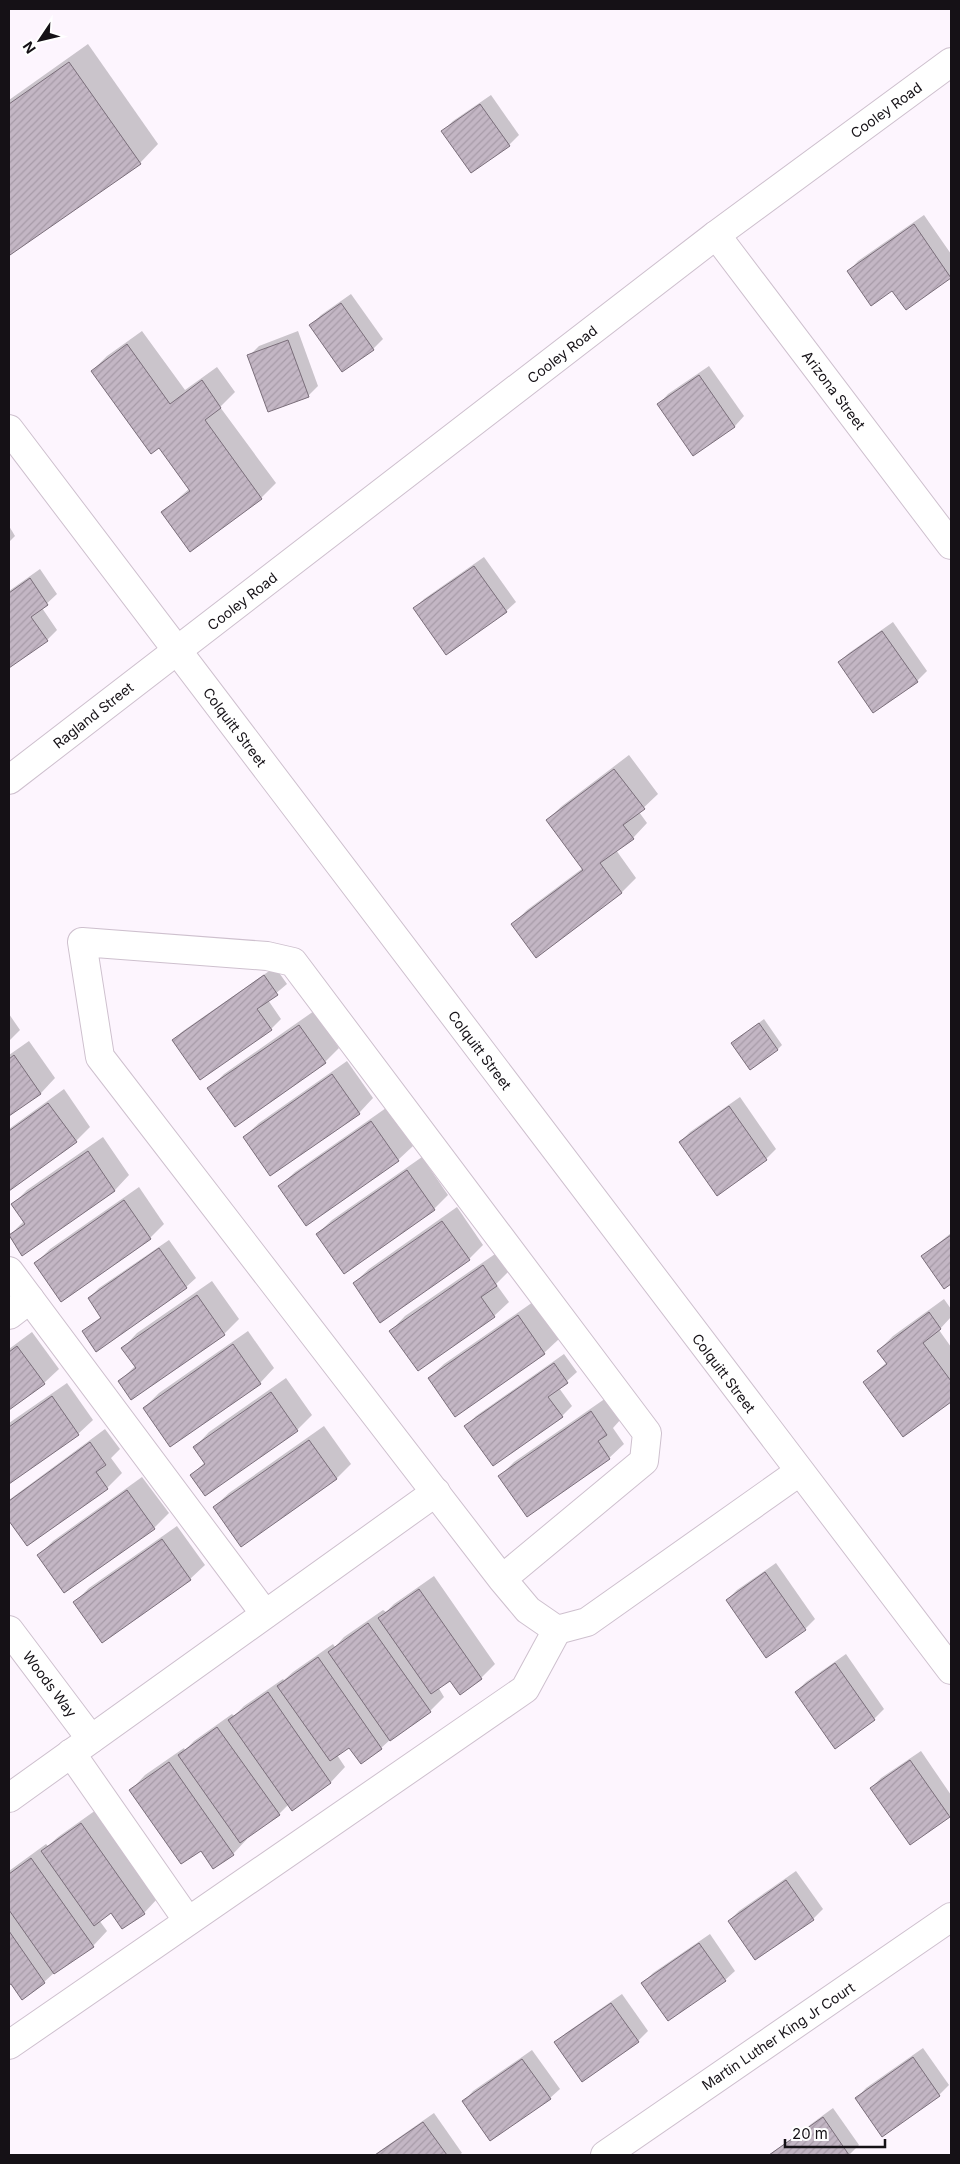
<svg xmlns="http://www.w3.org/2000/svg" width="960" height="2164" viewBox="0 0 960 2164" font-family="Inter,sans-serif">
	<defs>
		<pattern id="building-hatch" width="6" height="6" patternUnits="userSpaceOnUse" patternTransform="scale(1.25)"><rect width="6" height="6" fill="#c3b6c4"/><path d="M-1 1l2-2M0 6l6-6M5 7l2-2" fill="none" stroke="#a79ba8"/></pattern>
	</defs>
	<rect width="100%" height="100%" fill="#fdf5fe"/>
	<g fill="#0003">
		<path d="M88,44L158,144L140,163L11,253L9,250V100Z"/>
		<path d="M491,95L519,135L509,145L443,131L453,121Z"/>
		<path d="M924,215L951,254V277L906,308L893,289L849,271L858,261Z"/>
		<path d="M351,294L383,339L373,349L311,325L321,315Z"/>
		<path d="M142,331L185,390L217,367L235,392L220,407L276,483L261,498L190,550L163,512L190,488L159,447L92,371L107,356Z"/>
		<path d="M298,331L318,386L308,396L249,356L259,346Z"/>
		<path d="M709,366L744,416L735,426L694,454L659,404L668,394Z"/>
		<path d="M9,526L15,536L9,542Z"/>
		<path d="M484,557L516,602L506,611L415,608L424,599Z"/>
		<path d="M40,569L57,594L42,608L57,630L47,640L9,666V591Z"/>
		<path d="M893,622L927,671L917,681L839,662L849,653Z"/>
		<path d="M629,755L658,794L639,812L647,823L633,838L616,850L636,878L622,892L536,956L513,924L527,910L583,868L547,820L562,806Z"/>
		<path d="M275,967L287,984L268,1000L281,1019L271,1029L173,1040L183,1031Z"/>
		<path d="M314,1011L339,1048L325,1062L209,1089L224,1074Z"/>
		<path d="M9,1014L20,1030L9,1041Z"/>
		<path d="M764,1019L782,1045L778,1049L732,1043Z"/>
		<path d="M29,1041L55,1078L41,1093L9,1115V1055Z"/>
		<path d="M347,1061L373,1098L359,1113L244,1137L259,1123Z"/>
		<path d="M64,1089L90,1127L76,1141L9,1190V1129Z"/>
		<path d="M740,1097L776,1149L766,1159L680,1142L690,1132Z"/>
		<path d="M386,1108L413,1146L398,1160L280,1186L295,1172Z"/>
		<path d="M103,1137L129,1175L115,1190L22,1254L9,1236L24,1221L13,1204L27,1190Z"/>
		<path d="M422,1157L448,1195L434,1209L317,1234L332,1220Z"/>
		<path d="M139,1187L164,1224L150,1238L36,1263L50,1249Z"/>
		<path d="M457,1207L483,1245L469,1259L354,1283L369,1269Z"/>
		<path d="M951,1233V1282L944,1287L923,1256Z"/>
		<path d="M169,1240L196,1278L186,1287L83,1331L102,1316L89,1298L99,1288Z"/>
		<path d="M498,1252L510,1270L496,1284L509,1302L494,1316L391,1331L405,1316Z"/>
		<path d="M212,1281L239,1319L224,1334L132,1398L120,1381L135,1366L123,1348L137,1333Z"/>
		<path d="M944,1299L951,1309V1317L939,1330L951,1347V1401L904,1436L865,1382L887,1362L878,1351L893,1336Z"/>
		<path d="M533,1302L559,1339L544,1353L429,1378L444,1364Z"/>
		<path d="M248,1331L274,1368L260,1383L144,1408L159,1393Z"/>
		<path d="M32,1332L59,1369L44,1383L9,1408V1349Z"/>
		<path d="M564,1354L577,1372L559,1388L572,1406L562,1416L466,1426L476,1416Z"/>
		<path d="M286,1378L312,1415L297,1430L205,1494L192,1475L205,1462L195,1447L209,1432Z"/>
		<path d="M67,1383L93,1420L78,1434L9,1483V1423Z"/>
		<path d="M606,1398L621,1419L613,1428L624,1444L609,1458L527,1515L500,1476L514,1462Z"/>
		<path d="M324,1426L351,1464L336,1479L214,1507L229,1493Z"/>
		<path d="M105,1429L120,1449L111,1458L122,1473L107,1488L28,1545L9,1518V1500Z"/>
		<path d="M142,1477L169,1513L154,1528L39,1555L53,1541Z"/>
		<path d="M177,1526L205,1565L190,1579L75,1602L89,1588Z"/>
		<path d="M776,1563L815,1619L805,1629L727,1600L737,1590Z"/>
		<path d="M434,1576L495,1664L481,1678L450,1679L438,1687L444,1697L430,1711L391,1739L381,1748L350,1746L337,1755L345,1767L331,1782L292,1809L289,1804L279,1814L246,1837L247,1839L233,1854L201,1849L131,1790L145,1775L184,1748L185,1750L194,1741L232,1714L234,1716L244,1706L283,1679L284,1680L293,1672L333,1644L335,1647L344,1637L383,1610L386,1612L394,1604Z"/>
		<path d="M846,1654L884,1709L874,1719L796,1692L806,1682Z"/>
		<path d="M921,1751L951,1795V1814L910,1843L871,1788L881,1778Z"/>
		<path d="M96,1810L158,1898L144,1913L112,1911L99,1920L107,1931L93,1946L54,1973L44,1982L9,1983V1871L46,1844L48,1846L58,1837Z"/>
		<path d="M796,1871L823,1909L813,1919L729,1921L739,1911Z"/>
		<path d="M710,1934L735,1971L725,1980L643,1983L653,1973Z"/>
		<path d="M622,1994L648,2031L638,2041L556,2042L566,2033Z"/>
		<path d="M923,2048L949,2085L939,2095L857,2098L866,2088Z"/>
		<path d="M532,2050L560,2089L550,2098L464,2101L473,2091Z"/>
		<path d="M833,2108L859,2145L849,2155H769Z"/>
		<path d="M434,2113L462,2153L459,2155H374Z"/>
	</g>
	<g fill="url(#building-hatch)" stroke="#7a6e7a">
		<path d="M69,62L141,164L10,255L9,252V104Z"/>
		<path d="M480,104L510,146L471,173L441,131Z"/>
		<path d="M914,224L951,278L906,310L892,291L871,306L847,271Z"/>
		<path d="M341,303L374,350L342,372L309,325Z"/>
		<path d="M288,340L309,397L268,412L247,355Z"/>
		<path d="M127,344L170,404L202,380L221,408L205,420L262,499L190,552L161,512L190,491L159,448L151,454L91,371Z"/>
		<path d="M699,375L735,427L693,456L657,404Z"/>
		<path d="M474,566L507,612L446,655L413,608Z"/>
		<path d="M30,578L48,605L31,617L48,641L9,668V593Z"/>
		<path d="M882,631L918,682L873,713L838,662Z"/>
		<path d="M614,769L645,809L623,825L634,839L600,863L622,893L536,958L511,924L583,870L546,820Z"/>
		<path d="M264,975L278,995L257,1009L272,1030L200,1080L172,1040Z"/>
		<path d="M759,1023L778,1050L750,1070L731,1043Z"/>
		<path d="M299,1025L326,1063L235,1127L207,1088Z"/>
		<path d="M14,1055L41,1094L9,1116V1059Z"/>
		<path d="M332,1074L360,1114L270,1176L243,1137Z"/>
		<path d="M48,1103L77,1142L9,1191V1131Z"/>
		<path d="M729,1106L767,1160L717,1196L679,1142Z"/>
		<path d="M371,1121L399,1161L306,1226L278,1186Z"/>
		<path d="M88,1151L115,1191L22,1256L9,1235L25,1224L11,1204Z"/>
		<path d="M407,1170L435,1210L344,1274L316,1234Z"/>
		<path d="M124,1200L151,1239L61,1302L34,1263Z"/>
		<path d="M442,1221L470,1260L380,1323L353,1283Z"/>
		<path d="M951,1235V1284L944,1289L921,1256Z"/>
		<path d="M159,1248L187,1288L96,1352L82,1331L101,1318L88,1298Z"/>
		<path d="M483,1265L497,1286L481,1297L495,1317L418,1371L389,1331Z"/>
		<path d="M197,1295L225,1335L131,1400L118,1381L136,1368L121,1348Z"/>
		<path d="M929,1312L941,1329L923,1343L951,1381V1402L903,1437L863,1382L887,1364L877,1351Z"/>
		<path d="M518,1315L545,1354L455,1417L428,1378Z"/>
		<path d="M233,1344L261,1384L170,1447L143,1408Z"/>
		<path d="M17,1346L45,1384L9,1410V1352Z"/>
		<path d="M554,1363L568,1383L548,1397L563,1417L493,1466L464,1426Z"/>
		<path d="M271,1392L298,1431L205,1496L190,1475L205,1464L193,1447Z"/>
		<path d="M52,1396L79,1435L9,1484V1427Z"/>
		<path d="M591,1411L607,1435L598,1441L610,1459L527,1517L498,1476Z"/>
		<path d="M309,1440L337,1479L241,1547L213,1507Z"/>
		<path d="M90,1442L106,1465L96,1472L108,1489L27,1546L9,1521V1501Z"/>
		<path d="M127,1490L155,1529L64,1593L37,1555Z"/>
		<path d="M162,1539L191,1580L102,1643L73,1602Z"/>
		<path d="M765,1572L806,1630L766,1658L726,1600Z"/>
		<path d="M419,1589L482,1679L460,1695L450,1681L431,1694L378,1618Z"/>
		<path d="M368,1623L431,1712L390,1741L328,1652Z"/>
		<path d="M318,1657L382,1749L361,1764L349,1748L330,1761L277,1686Z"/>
		<path d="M835,1663L875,1720L835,1749L795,1692Z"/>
		<path d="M268,1692L331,1783L292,1811L228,1720Z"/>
		<path d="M217,1727L280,1815L240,1843L178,1755Z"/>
		<path d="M910,1760L950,1817L910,1845L870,1788Z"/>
		<path d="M169,1762L234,1855L213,1869L201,1851L181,1864L129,1790Z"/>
		<path d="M81,1823L145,1914L122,1929L111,1913L94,1926L41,1851Z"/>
		<path d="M31,1858L94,1947L54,1974L9,1910V1874Z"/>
		<path d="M786,1880L814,1920L755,1960L728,1921Z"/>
		<path d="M9,1931L45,1983L22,2000L11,1984L9,1985Z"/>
		<path d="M699,1943L726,1981L668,2021L641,1983Z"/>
		<path d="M611,2003L639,2042L582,2082L554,2042Z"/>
		<path d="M913,2057L940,2096L882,2137L855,2098Z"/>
		<path d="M522,2059L551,2099L490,2141L462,2101Z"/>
		<path d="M823,2117L849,2155H769Z"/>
		<path d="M423,2122L447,2155H375Z"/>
	</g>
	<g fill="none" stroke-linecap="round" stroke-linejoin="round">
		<g stroke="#cec0ce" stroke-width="30">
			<g id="minor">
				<path d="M716,235L951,545"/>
				<path d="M9,429L951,1670"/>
				<path d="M9,780L716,235L951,62"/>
				<path d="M9,1271L265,1614"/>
				<path d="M9,1315L30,1299"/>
				<path d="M502,1579L644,1461L647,1433L293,962L267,956L82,942L100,1057L502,1579L528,1610L557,1630L587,1622L799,1472"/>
				<path d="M9,1630L91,1739"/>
				<path d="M71,1753L188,1921"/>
				<path d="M9,1798L436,1492"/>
				<path d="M9,2045L525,1689L557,1630"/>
				<path d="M605,2155L951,1917"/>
			</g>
		</g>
		<use href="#minor" stroke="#fff" stroke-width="28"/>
	</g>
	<g text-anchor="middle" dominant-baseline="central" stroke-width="4" stroke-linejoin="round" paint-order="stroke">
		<g font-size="14" fill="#151116" stroke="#fff">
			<text transform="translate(886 110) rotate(-36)">Cooley Road</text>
			<text transform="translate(562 354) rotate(-38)">Cooley Road</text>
			<text transform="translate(834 390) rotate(53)">Arizona Street</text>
			<text transform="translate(242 601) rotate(-38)">Cooley Road</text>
			<text transform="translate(93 715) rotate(-38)">Ragland Street</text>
			<text transform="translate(235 727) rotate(53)">Colquitt Street</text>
			<text transform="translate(480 1050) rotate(53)">Colquitt Street</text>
			<text transform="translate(724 1373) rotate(53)">Colquitt Street</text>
			<text transform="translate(50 1684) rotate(53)">Woods Way</text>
			<text transform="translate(778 2036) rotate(-34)">Martin Luther King Jr Court</text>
		</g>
	</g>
	<rect width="960" height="2164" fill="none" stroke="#151116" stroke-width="20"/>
	<g transform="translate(40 40) rotate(235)" stroke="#ffffff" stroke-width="4" paint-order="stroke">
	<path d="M0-4L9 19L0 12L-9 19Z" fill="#151116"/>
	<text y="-8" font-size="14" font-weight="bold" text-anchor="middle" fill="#151116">N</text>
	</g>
	<path d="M785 2139v8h100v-8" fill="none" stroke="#151116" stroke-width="2.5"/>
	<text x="792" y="2139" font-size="15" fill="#151116" stroke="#ffffff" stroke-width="4" paint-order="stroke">20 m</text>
</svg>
